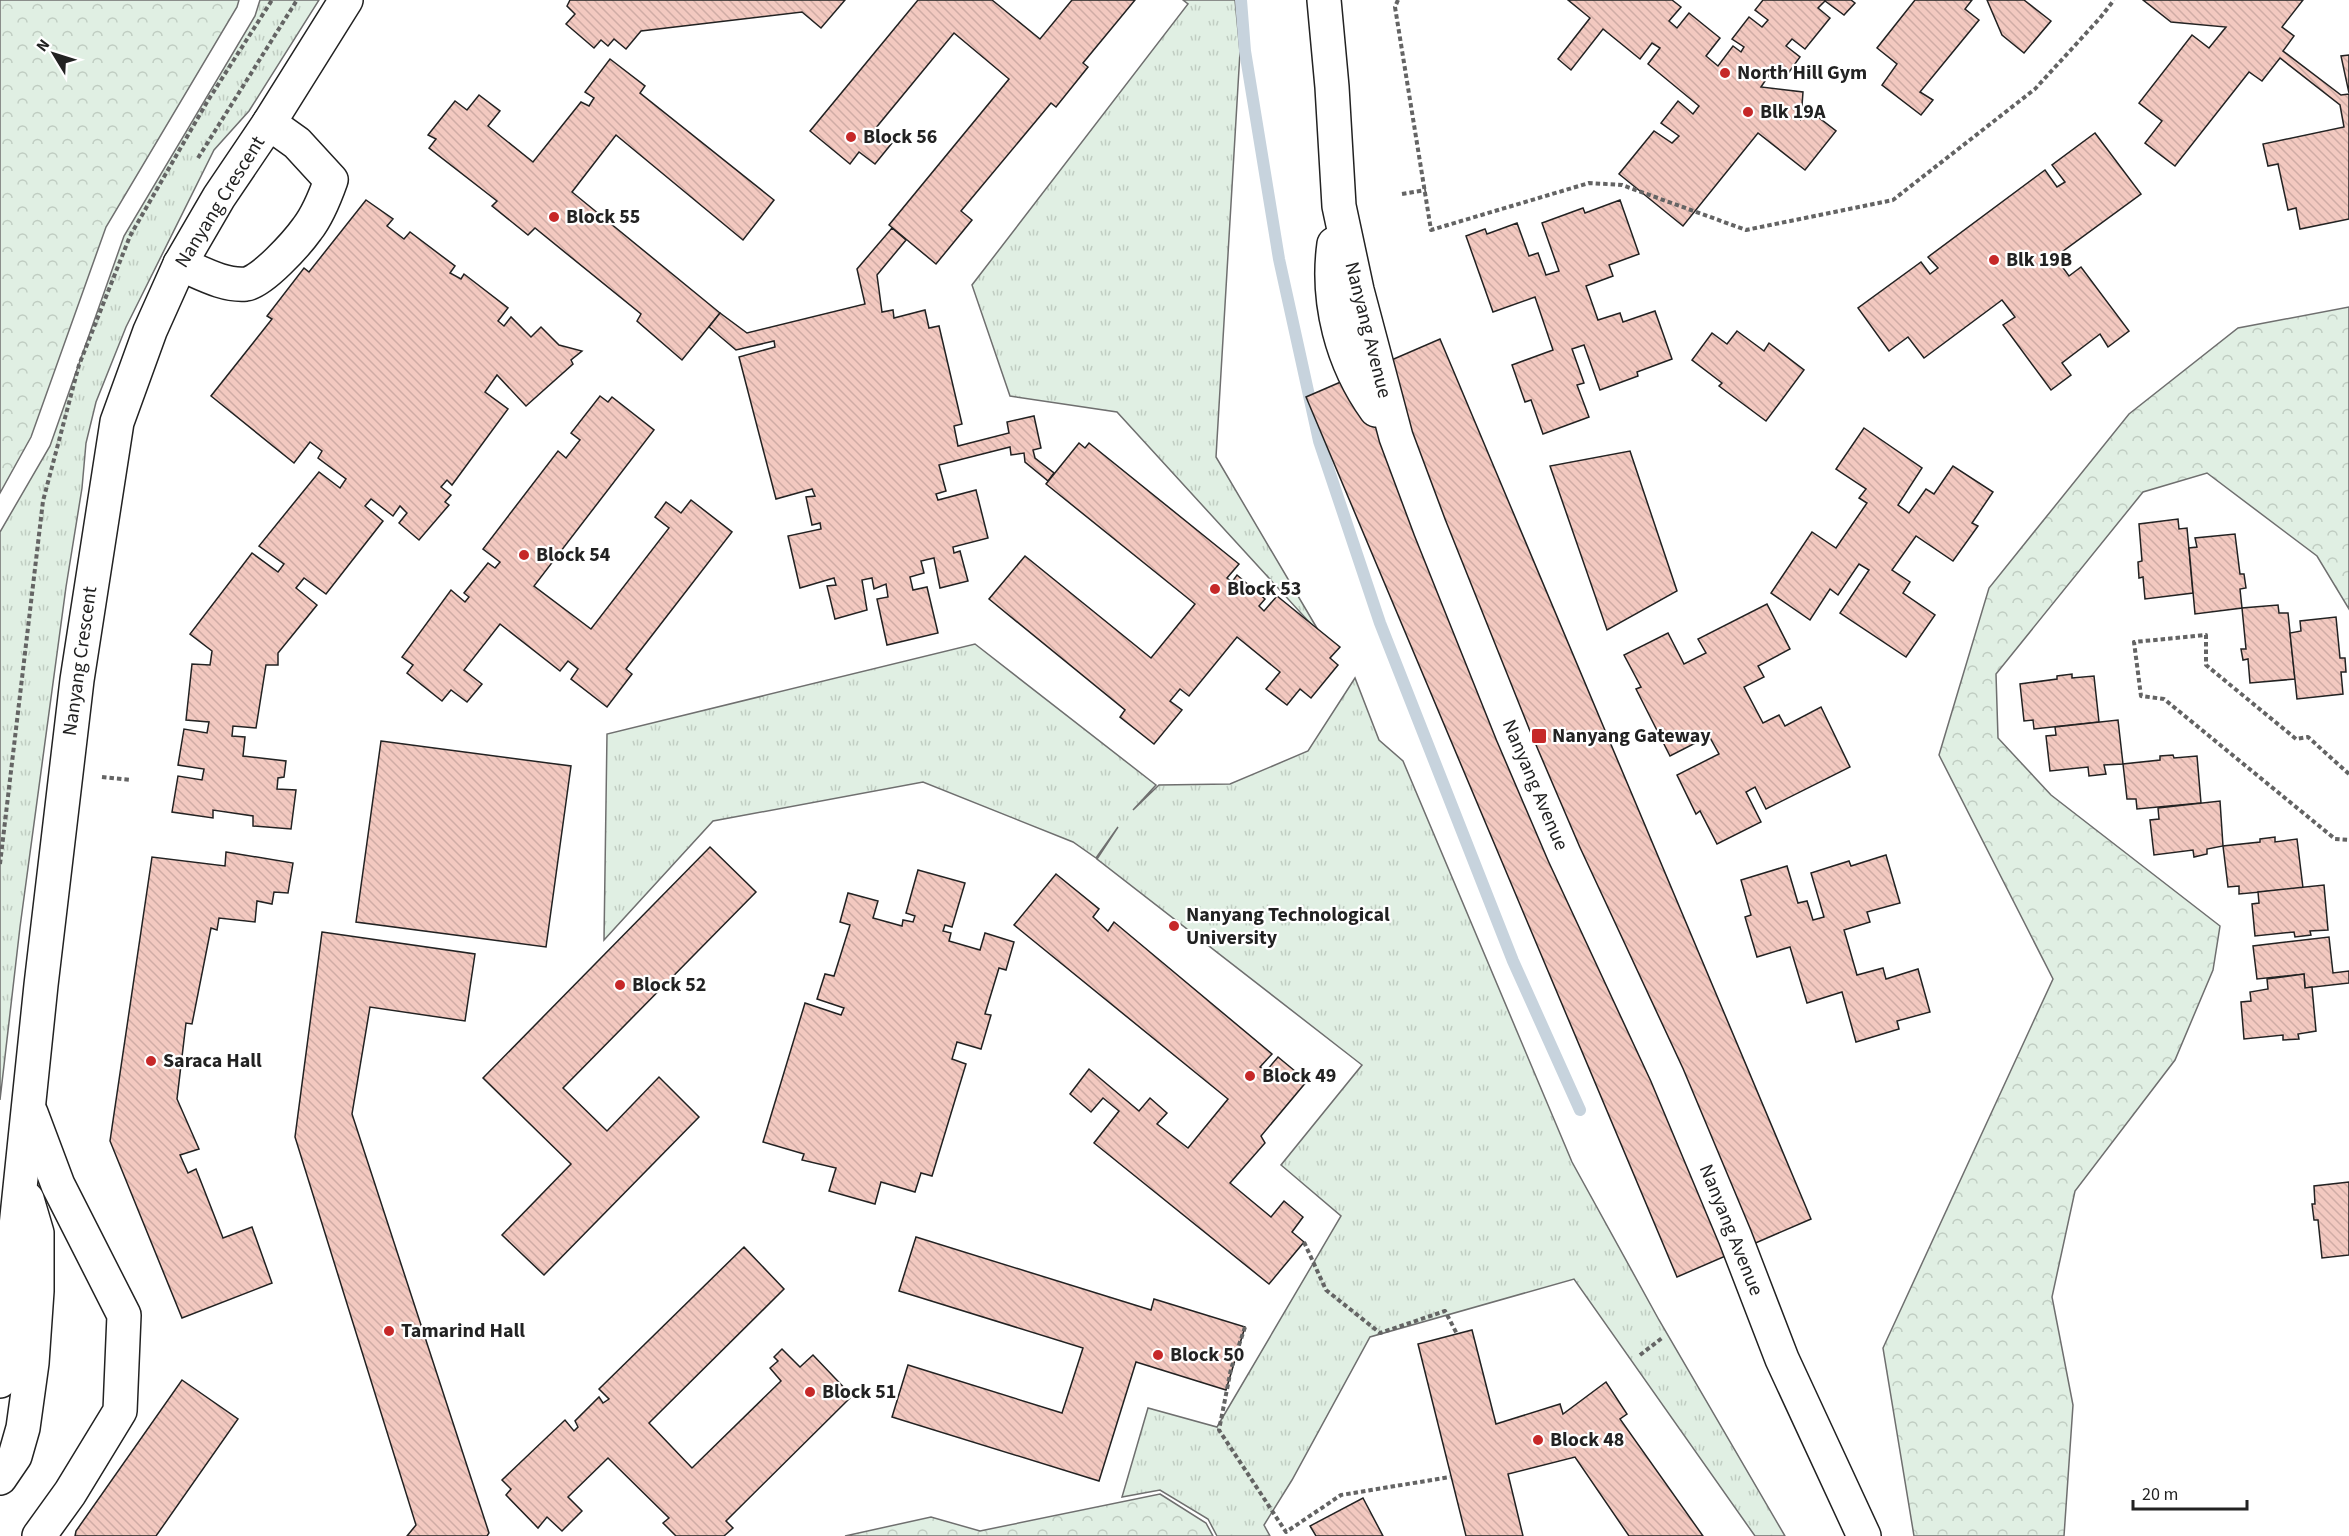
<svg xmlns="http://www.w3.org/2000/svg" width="2349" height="1536" viewBox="0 0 2349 1536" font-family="'Source Sans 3',sans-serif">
	<defs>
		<pattern id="grass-tufts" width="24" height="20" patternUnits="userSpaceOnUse" patternTransform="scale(1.5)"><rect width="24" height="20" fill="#e0efe3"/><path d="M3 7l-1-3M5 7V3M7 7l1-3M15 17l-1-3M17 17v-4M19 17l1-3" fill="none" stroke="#c0cdc2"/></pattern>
		<pattern id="forest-crowns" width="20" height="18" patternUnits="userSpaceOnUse" patternTransform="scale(1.5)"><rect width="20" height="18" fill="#e0efe3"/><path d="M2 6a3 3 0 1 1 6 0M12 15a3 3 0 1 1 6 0" fill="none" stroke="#c0cdc2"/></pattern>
		<pattern id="building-back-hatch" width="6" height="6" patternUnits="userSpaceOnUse" patternTransform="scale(1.5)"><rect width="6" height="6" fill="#f3c9c0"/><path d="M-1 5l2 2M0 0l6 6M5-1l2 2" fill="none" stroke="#d0aca5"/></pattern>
	</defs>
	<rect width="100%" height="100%" fill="#fff"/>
	<g fill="url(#grass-tufts)" stroke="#6f6f6f" stroke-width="1.5">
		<path d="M260,0H319L249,111L214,150L126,327L96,402L86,443L82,488L66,587L20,927L0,1100V532L50,446L124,236L255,16Z"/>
		<path d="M1183,0H1235L1240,52L1216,457L1321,635L1117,412L1010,396L972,285L1188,4Z"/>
		<path d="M975,644L1156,785L1133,810L1159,785L1230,784L1308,751L1355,678L1379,740L1403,761L1572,1162L1659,1320L1785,1536H1755L1574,1279L1370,1337L1292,1480L1264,1525L1270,1536H1217L1208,1519L1160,1490L1122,1497L1148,1408L1217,1427L1341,1216L1281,1165L1362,1065L1097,859L1118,827L1096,858L1073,842L923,782L713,821L604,940L607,734Z"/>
	</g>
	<g fill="url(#forest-crowns)" stroke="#6f6f6f" stroke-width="1.5">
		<path d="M0,0H239L237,7L106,227L31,437L0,493Z"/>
		<path d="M2349,307V609L2317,556L2207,473L2143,492L1996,674L1998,738L2051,795L2220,926L2213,970L2175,1060L2075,1191L2052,1297L2073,1405L2064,1536H1914L1883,1348L2053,979L1939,755L1989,588L2129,414L2238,328Z"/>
		<path d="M1160,1494L1206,1523L1213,1536H845L931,1517L980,1531Z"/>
	</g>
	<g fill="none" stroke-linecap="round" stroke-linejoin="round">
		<path stroke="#c7d3dd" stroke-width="12" d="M1241,0L1245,51L1279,259L1319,441L1380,623L1513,961L1580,1110"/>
	</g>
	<g fill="url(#building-back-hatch)" stroke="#222" stroke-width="1.5">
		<path d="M845,0L821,28L802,12L641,31L626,49L614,39L608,46L601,40L594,48L566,24L575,14L567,6L570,0Z"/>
		<path d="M918,0H992L1040,39L1072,0H1135L1083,63L1088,67L1056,107L1051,103L961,211L972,220L936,264L889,225L1009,79L954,33L875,129L892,143L875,164L859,152L850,164L810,131Z"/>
		<path d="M1568,0H1672L1681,7L1669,21L1677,28L1689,13L1720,38L1706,56L1718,66L1733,46L1741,52L1744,47L1732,39L1749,17L1762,27L1768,20L1755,10L1763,0H1851L1855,3L1844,15L1825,1L1818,8L1830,18L1805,49L1792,39L1786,46L1800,57L1784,79L1771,72L1761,87L1803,92L1801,119L1809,110L1836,131L1805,170L1758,133L1683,226L1619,174L1654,131L1672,143L1679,136L1661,123L1678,101L1693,114L1699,106L1648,64L1660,48L1652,43L1640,59L1603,29L1571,70L1558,59L1590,18Z"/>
		<path d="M1915,0H1972L1965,9L1979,20L1920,92L1933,100L1921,115L1882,85L1897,64L1877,48Z"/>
		<path d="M1987,0H2024L2051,21L2024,53L2002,35Z"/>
		<path d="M2143,0H2303L2282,27L2294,36L2283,51L2341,95L2349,94V219L2300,229L2296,208L2288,210L2278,164L2268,166L2263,144L2344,127L2340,105L2280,58L2262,81L2249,72L2175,166L2145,143L2162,121L2139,103L2192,35L2209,48L2226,27L2171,22Z"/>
		<path d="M2349,55V93L2341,56Z"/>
		<path d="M610,59L645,86L640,93L774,200L743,240L616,135L572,192L720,313L682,360L637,321L641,314L535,228L528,235L492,206L497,201L429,148L436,139L428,135L455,101L467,110L479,95L500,111L488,126L533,162L581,102L589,106L594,98L585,92Z"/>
		<path d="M2095,133L2141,194L2055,257L2069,276L2081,267L2129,331L2108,347L2100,334L2062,363L2071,375L2051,390L2003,325L2015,317L2002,300L1924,358L1908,337L1889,351L1858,308L1921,262L1930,274L1938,268L1928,257L2045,170L2057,187L2065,182L2052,165Z"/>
		<path d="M366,200L393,219L387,226L404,239L410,232L455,266L450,273L461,279L464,274L508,308L498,321L504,326L511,317L531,337L541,327L559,345L582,351L571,360L573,364L526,406L497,375L485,392L508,409L452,485L447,480L441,487L451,495L445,502L449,505L419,540L399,523L407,513L400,506L393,516L371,499L365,506L383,521L326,594L304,578L296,588L317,605L278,653V665H266L256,728L233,726L232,736L245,737L243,756L286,761L284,777L278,778L277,789L296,790L291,829L253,826V816L213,810V818L172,812L178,776L202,780L204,769L178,765L184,729L207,733L209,722L186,720L192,664L210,665L212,651L190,634L252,553L278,572L284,564L259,546L319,472L340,488L346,479L318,458L322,451L310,442L294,463L211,396L272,319L267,316L304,268L309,272Z"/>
		<path d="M1620,200L1639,254L1609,265L1613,276L1586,286L1598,320L1620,313L1623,322L1655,311L1672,359L1637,372L1638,376L1600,390L1584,345L1572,349L1584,383L1577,385L1589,417L1543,434L1531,400L1525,402L1512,365L1553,350L1535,297L1493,312L1466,236L1485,229L1487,234L1517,223L1529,256L1538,253L1546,275L1559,271L1542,223L1583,208L1585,213Z"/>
		<path d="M892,228L906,240L877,275L882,312L893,310L894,318L925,310L929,328L939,326L962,424L954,426L958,446L1009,433L1007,422L1034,416L1041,448L1033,450L1035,458L1054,473L1048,481L1025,462L1024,453L1011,455L1010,447L939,465L946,491L936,494L938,500L976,490L988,538L953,547L954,553L960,551L968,581L940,588L934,558L921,561L924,573L910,577L913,590L927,587L938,633L887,645L877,599L888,597L886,584L874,589L872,578L862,580L867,610L835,619L827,586L836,585L834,578L800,588L788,536L821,529L820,523L812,525L806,497L815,496L812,489L776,499L739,357L775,347L774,341L736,350L709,327L720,313L747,333L865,304L857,269Z"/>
		<path d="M1737,331L1764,351L1769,343L1804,370L1766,421L1719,386L1722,383L1692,360L1712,333L1727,344Z"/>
		<path d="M1440,339L1811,1219L1677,1277L1306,397Z"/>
		<path d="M600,396L608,402L612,397L654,430L534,586L591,629L669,528L655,517L666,502L681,513L691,500L732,532L626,669L632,674L607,707L571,679L578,669L568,661L560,671L500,624L464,670L482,684L467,702L451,690L442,701L407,673L413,665L402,657L451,590L465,602L469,597L464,593L488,563L495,568L500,562L483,549L558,451L566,458L580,440L571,433Z"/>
		<path d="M1864,428L1922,468L1898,505L1909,513L1926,489L1934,494L1953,466L1993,492L1972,523L1978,526L1953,561L1916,536L1892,570L1910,582L1903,593L1935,615L1906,657L1840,613L1869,570L1859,564L1838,595L1830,589L1810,620L1771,593L1812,532L1836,548L1867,503L1859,498L1866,489L1836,469Z"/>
		<path d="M1079,443L1085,448L1089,443L1239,564L1227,578L1232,582L1237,575L1265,599L1259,606L1264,611L1277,596L1340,647L1330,658L1338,665L1311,698L1300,689L1287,705L1266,689L1280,672L1237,637L1189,696L1180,689L1170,701L1182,710L1154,744L1120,717L1125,710L989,599L1025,556L1151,658L1195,604L1046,484Z"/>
		<path d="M1630,451L1677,591L1607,630L1550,466Z"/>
		<path d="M2178,519L2179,529L2187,528L2193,593L2145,599L2143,577L2139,578L2138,562L2142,561L2139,524Z"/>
		<path d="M2235,534L2240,574H2244L2246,588L2240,589L2242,608L2195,614L2189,548L2197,547L2195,538Z"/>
		<path d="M1767,604L1790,649L1758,666L1764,677L1744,687L1763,723L1779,715L1785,726L1821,707L1850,767L1766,809L1755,787L1746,792L1761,822L1717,844L1700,811L1696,814L1677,775L1719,754L1709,736L1670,756L1636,689L1641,687L1624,655L1668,633L1684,664L1706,653L1698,639Z"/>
		<path d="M2278,605L2279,613H2288L2295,679L2250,683L2248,659L2243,660L2241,649H2246L2242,608Z"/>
		<path d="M2336,617L2340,658H2345L2346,672H2341L2343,694L2297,699L2290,633L2301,631L2300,621Z"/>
		<path d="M2072,674V678L2094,676L2099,722L2034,729L2033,720L2024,721L2020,684L2057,679V676Z"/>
		<path d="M2118,720L2123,764L2104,765L2106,774L2089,776L2088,767L2050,771L2046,736L2056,735L2055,727Z"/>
		<path d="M381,741L571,766L546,947L356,922Z"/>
		<path d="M2173,755L2174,758L2197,756L2201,803L2137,809L2136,799H2127L2123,764L2160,760V756Z"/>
		<path d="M2220,801L2223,846L2207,849V854L2194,857L2193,850L2154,855L2150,820L2159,819L2158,808Z"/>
		<path d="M2275,837V842L2297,839L2303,888L2239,894V886L2228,887L2223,846L2260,842V839Z"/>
		<path d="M710,847L756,892L563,1088L607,1131L659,1077L699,1117L544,1275L502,1235L571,1164L483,1078Z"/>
		<path d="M226,852L293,863L288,893L274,892L272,904L257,901L255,922L219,918L217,930L211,928L192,1024L186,1023L177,1099L199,1149L180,1155L188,1173L196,1169L223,1238L252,1227L272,1283L182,1318L110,1141L152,857L225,866Z"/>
		<path d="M1886,855L1900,903L1867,912L1870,922L1844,930L1857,975L1883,968L1886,979L1918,969L1930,1012L1897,1021L1899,1029L1856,1042L1842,992L1807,1003L1790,947L1757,957L1745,917L1751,915L1741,880L1787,866L1798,903L1807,901L1813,920L1824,917L1811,873L1849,861L1851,866Z"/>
		<path d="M918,870L965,883L952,927L945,925L943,931L951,933L949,941L980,950L985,933L1014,942L1006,970L999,968L985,1014L991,1015L981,1049L957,1042L952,1059L966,1064L932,1176L921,1173L915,1192L881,1182L875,1204L829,1191L836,1168L802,1160L804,1154L763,1142L805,1003L841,1015L844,1008L817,999L825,974L834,976L850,925L840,922L848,893L878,901L873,918L902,926L903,920L913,922L915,916L906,913Z"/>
		<path d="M1056,874L1099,909L1093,917L1108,931L1114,922L1272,1054L1260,1067L1267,1070L1278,1057L1307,1081L1261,1136L1265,1143L1230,1183L1271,1217L1284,1201L1303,1217L1292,1232L1304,1242L1269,1284L1094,1143L1119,1111L1103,1098L1091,1112L1070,1094L1089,1069L1139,1111L1150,1098L1167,1113L1157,1124L1188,1148L1228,1099L1014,925Z"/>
		<path d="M2324,885L2328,930L2310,931L2311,935L2295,937L2294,932L2255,936L2252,904L2259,903L2258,892Z"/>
		<path d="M322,932L475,954L465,1021L370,1007L352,1114L489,1533L487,1536H407L416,1525L295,1137Z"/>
		<path d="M2329,937L2333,973L2349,971V983L2305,988L2304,974L2257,979L2253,946Z"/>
		<path d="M2304,974L2305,988L2312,987L2316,1031L2298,1034L2299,1039L2283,1040V1035L2244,1039L2241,1002L2251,1001L2250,992L2268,989L2267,979Z"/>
		<path d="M2349,1182V1255L2322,1258L2318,1220H2314L2312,1204H2315L2314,1186Z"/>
		<path d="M916,1237L1151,1310L1154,1299L1245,1327L1226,1390L1136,1362L1099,1481L892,1417L908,1365L1062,1413L1083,1348L899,1291Z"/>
		<path d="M744,1247L784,1289L649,1423L692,1468L781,1381L770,1368L778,1361L774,1357L782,1349L800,1367L813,1355L852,1396L726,1521L733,1528L724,1536H676L663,1523L669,1518L608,1458L568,1497L582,1511L562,1531L547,1517L538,1528L506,1495L511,1489L502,1480L565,1420L574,1431L578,1427L575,1421L599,1397L603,1403L609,1399L599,1389Z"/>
		<path d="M1472,1330L1496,1424L1560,1404L1563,1414L1606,1382L1627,1414L1620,1419L1703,1536H1629L1575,1457L1508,1474L1523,1536H1466L1418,1344Z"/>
		<path d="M182,1380L238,1419L156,1536H75L76,1531Z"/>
		<path d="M1363,1498L1383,1536H1316L1310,1526Z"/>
	</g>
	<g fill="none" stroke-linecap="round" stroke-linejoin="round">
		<g stroke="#222" stroke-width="36">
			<g id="minor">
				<path d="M1324,0L1332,87L1339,206L1357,290L1396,437L1430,528L1513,735L1564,854L1667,1075L1735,1237L1782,1359L1864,1536"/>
				<path d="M1334,244C1326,302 1342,363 1376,410"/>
				<path d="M180,264C200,272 223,286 246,284C262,282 297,243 307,229C318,215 325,197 331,180L297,143L269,123"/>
				<path d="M31,1113L58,1185L124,1315L120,1411L70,1493L39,1536"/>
				<path d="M0,1381L41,985L77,680L117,422L150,331L180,264L219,197L269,123L346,0"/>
				<path d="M0,1478L15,1456L23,1428L32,1363L37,1291V1233L27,1199"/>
			</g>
		</g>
		<g stroke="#646464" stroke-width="4" stroke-dasharray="4.5 3" stroke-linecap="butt">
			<path d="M1398,0L1395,7L1431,230L1589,183L1622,185L1746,230L1893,200L2035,89L2100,18L2114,0"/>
			<path d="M198,158L297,0"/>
			<path d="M1402,194L1426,190"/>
			<path d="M2349,774L2308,737L2296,739L2206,665V635L2134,642L2141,696L2164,699L2335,839L2349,840"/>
			<path d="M102,777L131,780"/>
			<path d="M0,864L43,501L79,365L130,236L207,102L272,0"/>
			<path d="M1304,1242L1326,1290L1380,1333L1445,1311L1457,1334"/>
			<path d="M1245,1327L1231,1369L1219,1430L1286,1532L1341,1495L1450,1477"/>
			<path d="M1640,1355L1662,1338"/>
		</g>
		<use href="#minor" stroke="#fff" stroke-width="33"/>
	</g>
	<g fill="#c62828" stroke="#fff" stroke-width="2">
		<circle cx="1725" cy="73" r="6"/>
		<circle cx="1748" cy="112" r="6"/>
		<circle cx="851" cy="137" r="6"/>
		<circle cx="554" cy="217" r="6"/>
		<circle cx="1994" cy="260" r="6"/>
		<circle cx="524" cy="555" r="6"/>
		<circle cx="1215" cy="589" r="6"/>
		<rect x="1531" y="728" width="16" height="16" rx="3"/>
		<circle cx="1174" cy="926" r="6"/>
		<circle cx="620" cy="985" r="6"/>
		<circle cx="151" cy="1061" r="6"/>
		<circle cx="1250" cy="1076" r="6"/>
		<circle cx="389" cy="1331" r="6"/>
		<circle cx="1158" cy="1355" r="6"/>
		<circle cx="810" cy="1392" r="6"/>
		<circle cx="1538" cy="1440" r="6"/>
	</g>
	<g text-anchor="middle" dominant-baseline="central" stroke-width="4.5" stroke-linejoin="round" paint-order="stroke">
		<g font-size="20" font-weight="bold" fill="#222" stroke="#fff" text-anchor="start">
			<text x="1737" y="73">North Hill Gym</text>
			<text x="1760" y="112">Blk 19A</text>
			<text x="863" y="137">Block 56</text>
			<text x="566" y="217">Block 55</text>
			<text x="2006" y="260">Blk 19B</text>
			<text x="536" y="555">Block 54</text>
			<text x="1227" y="589">Block 53</text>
			<text x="1552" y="736">Nanyang Gateway</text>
			<text x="1186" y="915">Nanyang Technological<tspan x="1186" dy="23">University</tspan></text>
			<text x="632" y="985">Block 52</text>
			<text x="163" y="1061">Saraca Hall</text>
			<text x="1262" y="1076">Block 49</text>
			<text x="401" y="1331">Tamarind Hall</text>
			<text x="1170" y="1355">Block 50</text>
			<text x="822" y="1392">Block 51</text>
			<text x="1550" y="1440">Block 48</text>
		</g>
		<g font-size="20" fill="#222" stroke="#fff">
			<text transform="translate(220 202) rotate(-58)">Nanyang Crescent</text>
			<text transform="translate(1368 330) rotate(76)">Nanyang Avenue</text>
			<text transform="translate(80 661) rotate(-82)">Nanyang Crescent</text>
			<text transform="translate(1535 785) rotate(67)">Nanyang Avenue</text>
			<text transform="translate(1731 1230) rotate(68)">Nanyang Avenue</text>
		</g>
	</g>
	<g transform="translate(54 54) rotate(308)" stroke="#ffffff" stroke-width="4.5" paint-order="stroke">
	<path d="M0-4.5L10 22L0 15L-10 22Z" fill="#222222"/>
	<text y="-9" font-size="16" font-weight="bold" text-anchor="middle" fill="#222222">N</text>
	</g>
	<path d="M2133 1500v9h114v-9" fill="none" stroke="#222222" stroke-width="3"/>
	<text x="2142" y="1500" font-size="18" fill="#222222" stroke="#ffffff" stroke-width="4.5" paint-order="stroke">20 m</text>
</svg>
